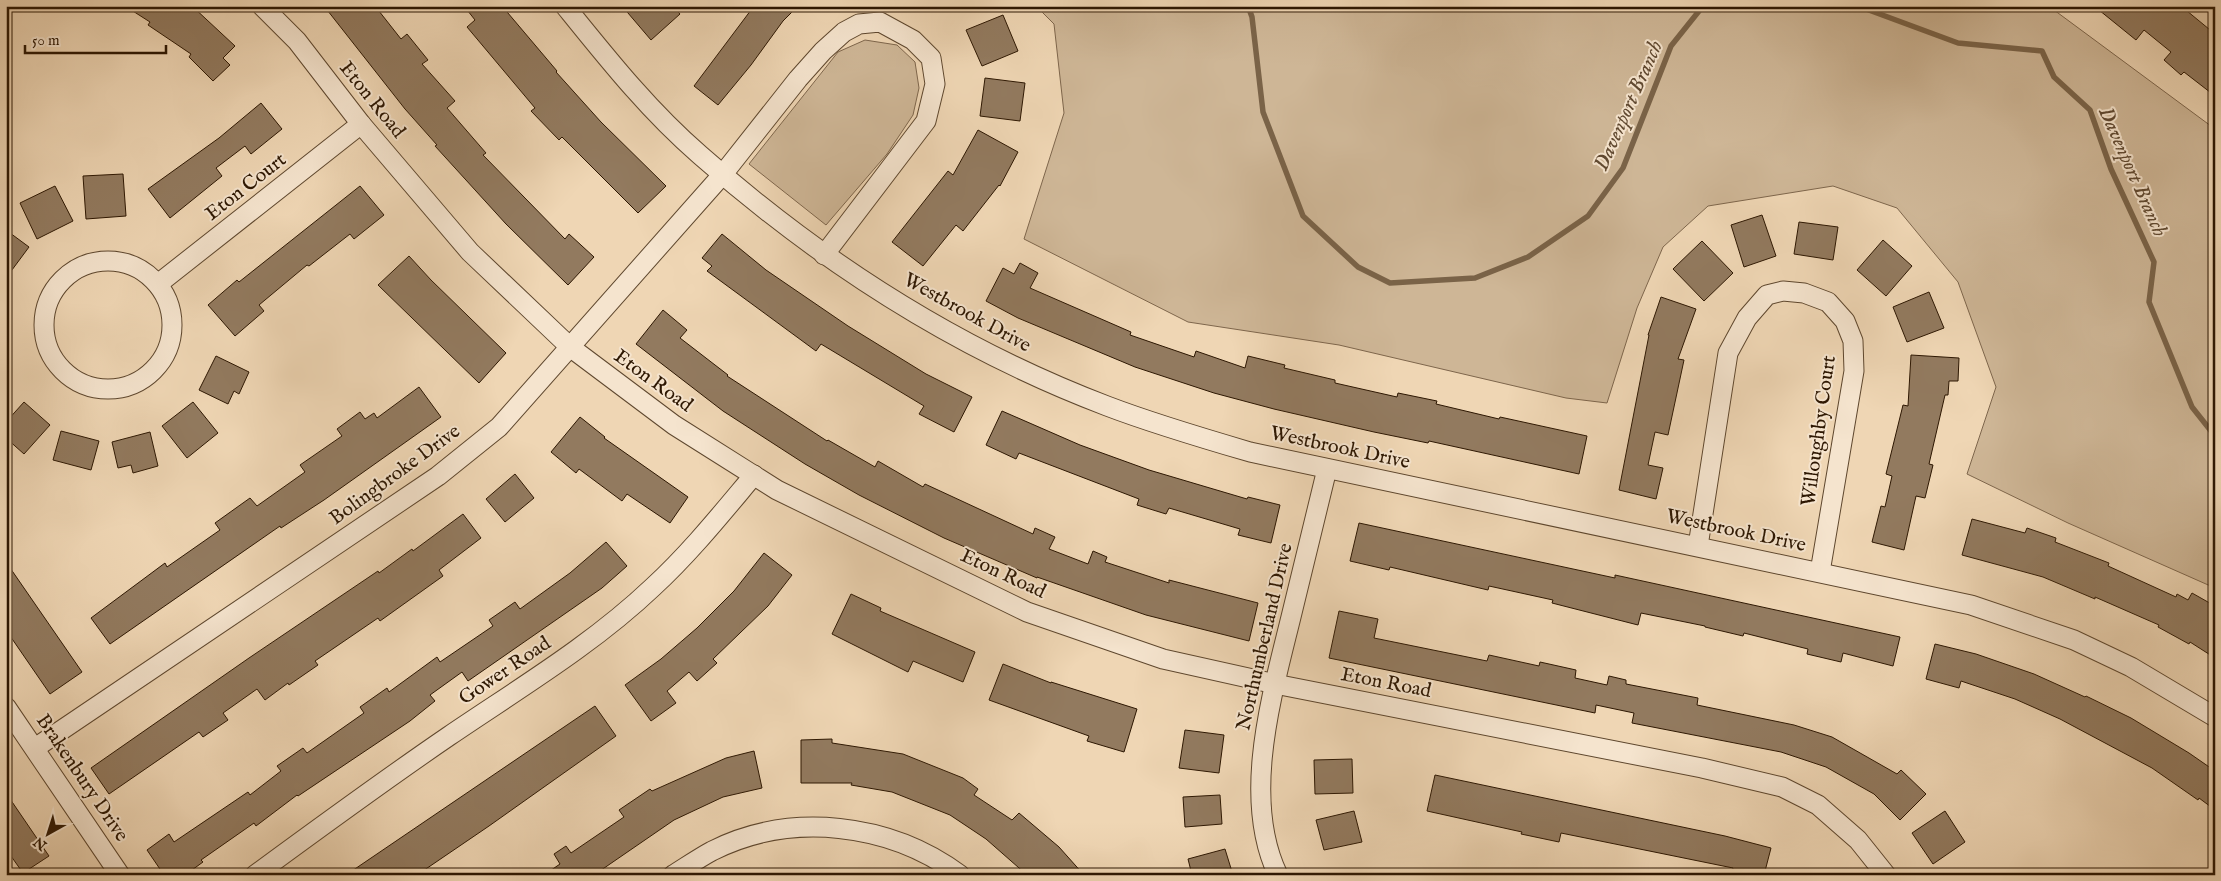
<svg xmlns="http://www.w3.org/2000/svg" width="2221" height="881" viewBox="0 0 2221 881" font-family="'IM FELL English',serif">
	<rect width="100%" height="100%" fill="#efd6b4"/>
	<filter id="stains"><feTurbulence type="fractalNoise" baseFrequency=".004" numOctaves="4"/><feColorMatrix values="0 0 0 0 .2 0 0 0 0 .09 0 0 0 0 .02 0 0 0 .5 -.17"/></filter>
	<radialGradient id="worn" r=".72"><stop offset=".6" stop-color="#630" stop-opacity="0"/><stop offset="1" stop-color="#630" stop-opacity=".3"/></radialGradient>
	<g fill="#ceb696" stroke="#7e664c">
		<path d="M1036,6H2028L2054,10L2215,129V588L2068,523L1967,474L1996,387L1958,282L1897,208L1833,186L1708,206L1663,247L1637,308L1607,403L1566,398L1339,345L1188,322L1024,239L1064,113L1054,24Z"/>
		<path d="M865,40L897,45L915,62L919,88L913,115L887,154L826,225L749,164L838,52Z"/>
	</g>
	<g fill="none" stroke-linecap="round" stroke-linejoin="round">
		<g stroke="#7a6348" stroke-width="5.5">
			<path d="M1248,6L1252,17L1263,112L1303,216L1358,267L1390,283L1475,278L1528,257L1588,216L1623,168L1671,46L1703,6"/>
			<path d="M1858,6L1958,43L2042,51L2054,77L2090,110L2111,169L2154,262L2149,302L2192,407L2215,436"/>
		</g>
	</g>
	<g fill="#927a5f" stroke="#2d1702">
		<path d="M125,6H192L235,46L223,58L230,65L213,81L189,57L191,54L148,25L150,22Z"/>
		<path d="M324,6H375L401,39L407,34L428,60L422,64L455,101L447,108L486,153L483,155L565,239L569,234L594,257L568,285L506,224L435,146L437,145L405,109Z"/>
		<path d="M464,6H502L557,71L556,72L601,122L666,186L638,213L562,137L559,140L531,111L535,108L467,27L475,20Z"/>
		<path d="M622,6H673L680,14L651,40Z"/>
		<path d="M754,6H798L783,21L751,65L718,105L694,86Z"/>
		<path d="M2094,6H2181L2215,34V96L2184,72L2181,75L2164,60L2171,52L2144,30L2136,40Z"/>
		<path d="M1003,15L1018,51L982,66L966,30Z"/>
		<path d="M985,78L1025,83L1020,121L980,116Z"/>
		<path d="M261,103L282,129L251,154L245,146L216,168L222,176L170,218L148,189L219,138Z"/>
		<path d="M978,130L1018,152L1000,186L999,185L963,231L956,225L923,266L892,242L948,171L953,175Z"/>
		<path d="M123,174L126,216L86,219L83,176Z"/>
		<path d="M55,186L73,221L37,239L20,203Z"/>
		<path d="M360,186L384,215L354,239L350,234L309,266L307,265L259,305L264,311L235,336L208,305L237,280L239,282Z"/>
		<path d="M1762,215L1776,256L1744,267L1731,225Z"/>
		<path d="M1799,222L1838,227L1833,260L1794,254Z"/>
		<path d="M6,230L29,247L6,278Z"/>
		<path d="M722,234L766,270L848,326L926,374L972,397L954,432L919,414L924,406L821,344L816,351L707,271L712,266L702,258Z"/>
		<path d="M1883,240L1912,266L1886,296L1857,270Z"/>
		<path d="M1702,241L1733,273L1704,301L1673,269Z"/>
		<path d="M409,256L431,280L506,353L479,383L378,285Z"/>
		<path d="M1020,263L1038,273L1030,288L1131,332L1130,335L1194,357L1196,351L1245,368L1248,356L1285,365L1284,368L1335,380V383L1397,397L1398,393L1437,401L1436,404L1499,419L1500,417L1587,436L1579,474L1429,441L1428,443L1374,432L1274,409L1214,393L1135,367L1018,318L986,301L1003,268L1014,274Z"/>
		<path d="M1929,292L1944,328L1907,342L1893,307Z"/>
		<path d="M1661,297L1696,309L1678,359L1684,360L1668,435L1655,432L1648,465L1663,468L1656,499L1619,490L1649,335H1648Z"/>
		<path d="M663,310L687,330L680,338L728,375L727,376L827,441L828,440L875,467L878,461L923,487L925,484L1033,534L1035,528L1055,537L1049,549L1088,564L1093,551L1107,557L1105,562L1169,583V580L1258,603L1249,641L1146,615L1037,577V578L944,538L859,495L805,464L723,411L636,344Z"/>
		<path d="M1911,355L1959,358L1958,381H1949L1948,395H1945L1929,464L1933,465L1925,498L1916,496L1904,550L1872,542L1881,506L1885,507L1892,476L1886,474L1903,405L1908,406Z"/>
		<path d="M216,356L249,372L239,394L234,391L228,404L199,390Z"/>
		<path d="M419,387L441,417L324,500L281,528L280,526L110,644L91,618L165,563L167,567L220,530L215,523L250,498L257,506L305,472L300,465L342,436L337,429L360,412L365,419L374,413L377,418Z"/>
		<path d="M24,402L50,425L24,454L6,438V422Z"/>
		<path d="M193,402L218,433L187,458L162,426Z"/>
		<path d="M1002,411L1080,445L1149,470L1247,499L1248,497L1280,505L1271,543L1238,535L1240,529L1169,508L1166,514L1137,505L1139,499L1019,453L1016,459L986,445Z"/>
		<path d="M580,417L605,437L604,438L688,497L670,523L627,494L622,501L579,469L576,473L551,452Z"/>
		<path d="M61,431L99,441L91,470L53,460Z"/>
		<path d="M150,432L158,466L133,473L131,465L118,468L112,442Z"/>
		<path d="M515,474L534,498L505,522L486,499Z"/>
		<path d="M463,514L481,538L439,570L443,576L380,621L378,618L315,661L318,665L289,685L288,683L265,700L257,689L223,713L228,720L203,737L199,732L109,794L91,768L249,658L378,571L379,573L412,549L413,551Z"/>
		<path d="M1972,519L2025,533L2027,528L2056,538L2055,542L2109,563L2108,566L2176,597L2177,594L2188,600L2192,593L2215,606V658L2190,642L2189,644L2158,627L2159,625L2095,597V599L2043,577L1962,555Z"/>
		<path d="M1359,523L1615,578V575L1900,637L1893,666L1843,653L1841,662L1807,654L1808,649L1744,633L1743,636L1705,627V626L1641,613L1638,625L1552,603L1553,600L1489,586L1488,590L1390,567L1389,570L1350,561Z"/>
		<path d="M606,542L627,566L602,588L468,681L462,672L430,695L435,701L410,721L298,796L297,795L256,826L254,823L201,860L203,862L185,875H164L147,850L169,834L174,842L248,792L250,795L281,771L277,766L303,748L307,753L364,713L360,707L387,688L389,692L437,657L440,662L493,626L489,620L515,602L520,609L570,573Z"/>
		<path d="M764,553L792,575L768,606L713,659L717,663L697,681L689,672L667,691L676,703L651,721L625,685L661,659L697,628L734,591Z"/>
		<path d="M6,562L82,672L50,694L6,630Z"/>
		<path d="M851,594L881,608L880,611L975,652L963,682L913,661L908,672L832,634Z"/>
		<path d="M1339,611L1378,619L1374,638L1487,661L1489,655L1539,666L1540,662L1576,670L1575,678L1607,685L1609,676L1626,680V684L1698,698L1697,705L1794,725L1832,737L1897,774L1901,770L1926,794L1900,820L1874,794L1826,767L1781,752L1632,723L1634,713L1596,705L1595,713L1329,658Z"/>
		<path d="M1935,644L1976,654L2034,674L2085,697L2086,696L2131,718L2189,753L2215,771V810L2199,798L2198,800L2152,768L2060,719L2015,699L1961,681L1959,688L1926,679Z"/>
		<path d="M1003,664L1051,683V682L1137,709L1124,752L1087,741L1089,736L989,700Z"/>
		<path d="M595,706L616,736L489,826L417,875H346Z"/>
		<path d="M1185,730L1224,735L1219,773L1179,768Z"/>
		<path d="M832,739V743L903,754L963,778L978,789L974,795L1012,820L1019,813L1059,847L1084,875H1027L986,839L950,815L892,792L851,785L852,783H801V740Z"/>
		<path d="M754,751L762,788L723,797L674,820L594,875H544L560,864L554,854L566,846L571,853L624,817L619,810L650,789L652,791L726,758Z"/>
		<path d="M1352,759L1353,793L1315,794L1314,760Z"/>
		<path d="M1435,775L1725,836L1771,848L1764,875H1731L1733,868L1561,833L1559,842L1521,834L1522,832L1427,811Z"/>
		<path d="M6,793L49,856L23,873L6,849Z"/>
		<path d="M1220,795L1222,824L1185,827L1183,797Z"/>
		<path d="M1354,811L1362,842L1324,850L1316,820Z"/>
		<path d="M1945,811L1965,842L1933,864L1912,833Z"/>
		<path d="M1225,849L1233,875H1192L1188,859Z"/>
	</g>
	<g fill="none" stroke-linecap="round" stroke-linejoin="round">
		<g stroke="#5e472e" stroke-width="21">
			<g id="minor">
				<path d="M262,6L297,41L361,124L470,252L570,347L674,425L777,490L1027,612L1163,659L1275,684L1702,768L1782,787L1818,805L1858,840L1886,875"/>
				<path d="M565,6C607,58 649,111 700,155C820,261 957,349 1107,406C1154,424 1202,438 1250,452L1971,605L2074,640L2131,667L2215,717"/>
				<circle cx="108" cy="325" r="64"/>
				<path d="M158,284L361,124"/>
				<path d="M1698,546L1728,353L1747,318L1767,295L1783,291L1804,293L1828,302L1845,321L1853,341L1854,371L1820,572"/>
				<path d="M6,707L120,875"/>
				<path d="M35,748L438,476L499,427L723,174L798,79L823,51L844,32L859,24L880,22L913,40L931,58L935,84L926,121L824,255"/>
				<path d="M255,875C319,828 383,781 449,736C518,689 592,645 653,587C690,553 722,513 754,475"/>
				<path d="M673,875C686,867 699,858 712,851C791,811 890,823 960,875"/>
				<path d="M1278,875C1241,798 1272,695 1291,617C1303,568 1315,519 1327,469"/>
			</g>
		</g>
		<use href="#minor" stroke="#f5e4ce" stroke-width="19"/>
	</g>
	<g text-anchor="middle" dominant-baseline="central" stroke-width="4" stroke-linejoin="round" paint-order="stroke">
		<g font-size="20" fill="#2d1702" stroke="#f5e4ce">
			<text transform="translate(372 100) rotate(51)">Eton Road</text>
			<text transform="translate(246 187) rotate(-38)">Eton Court</text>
			<text transform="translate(967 313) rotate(29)">Westbrook Drive</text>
			<text transform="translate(653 381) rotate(36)">Eton Road</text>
			<text transform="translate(1819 431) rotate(-82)">Willoughby Court</text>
			<text transform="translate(1340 448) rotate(12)">Westbrook Drive</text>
			<text transform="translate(395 475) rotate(-36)">Bolingbroke Drive</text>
			<text transform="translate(1736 531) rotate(12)">Westbrook Drive</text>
			<text transform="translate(1003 574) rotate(25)">Eton Road</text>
			<text transform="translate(1265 637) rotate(-77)">Northumberland Drive</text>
			<text transform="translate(505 671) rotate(-34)">Gower Road</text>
			<text transform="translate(1386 683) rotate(11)">Eton Road</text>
			<text transform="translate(82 778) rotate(56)">Brakenbury Drive</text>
		</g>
		<g font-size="21" font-style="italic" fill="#604931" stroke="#f5e4ce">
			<text transform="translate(1629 106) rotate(-66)">Davenport Branch</text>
			<text transform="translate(2132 172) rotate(66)">Davenport Branch</text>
		</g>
	</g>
	<rect width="2221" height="881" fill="none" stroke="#efd6b4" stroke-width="25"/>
	<rect x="8" y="8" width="2206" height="866" fill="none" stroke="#2d1702" stroke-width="2.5"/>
	<rect x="12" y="12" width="2196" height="856" fill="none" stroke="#2d1702"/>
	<g transform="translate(48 834) rotate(219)" stroke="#f5e4ce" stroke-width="4" paint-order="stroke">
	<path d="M0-4L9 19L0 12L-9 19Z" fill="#2d1702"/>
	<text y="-8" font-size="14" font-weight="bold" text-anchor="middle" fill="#2d1702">N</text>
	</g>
	<path d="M25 45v8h141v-8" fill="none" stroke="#2d1702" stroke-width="2.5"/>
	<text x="32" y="45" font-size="15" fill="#2d1702" stroke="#f5e4ce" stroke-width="4" paint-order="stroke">50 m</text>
	<rect width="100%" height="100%" filter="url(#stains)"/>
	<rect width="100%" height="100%" fill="url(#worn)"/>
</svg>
